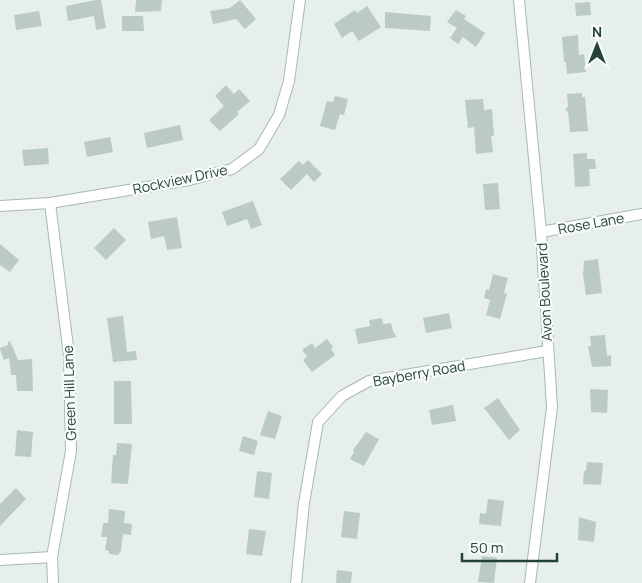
<svg xmlns="http://www.w3.org/2000/svg" width="642" height="583" viewBox="0 0 642 583" font-family="Manrope,sans-serif">
	<rect width="100%" height="100%" fill="#e6efeb"/>
	<g fill="#bbcac4">
		<path d="M96,0H101L106,28L96,30L94,16L68,21L66,6Z"/>
		<path d="M136,0H162L161,11L135,12Z"/>
		<path d="M240,0L256,19L245,29L236,19L213,24L210,11L230,8Z"/>
		<path d="M590,2L591,15L576,16L575,3Z"/>
		<path d="M367,6L381,27L359,41L352,31L342,38L334,24L355,10L357,13Z"/>
		<path d="M456,10L466,16L464,19L485,33L476,47L463,37L458,44L450,38L457,28L447,22Z"/>
		<path d="M39,11L42,26L16,30L14,15Z"/>
		<path d="M385,12L431,16L430,31L385,28Z"/>
		<path d="M122,16H143L144,31H122Z"/>
		<path d="M578,35L579,55L584,54L586,72L567,74L566,62H564L562,37Z"/>
		<path d="M226,85L234,94L239,89L250,101L237,112L239,114L220,131L209,120L224,106L215,96Z"/>
		<path d="M582,93V97H585L588,131L570,132L568,112L565,109L568,107L567,94Z"/>
		<path d="M335,96L348,99L344,115L340,114L335,130L320,126L327,101L333,102Z"/>
		<path d="M483,99L484,110L492,109L494,136H491L493,152L476,154L474,127L468,128L465,100Z"/>
		<path d="M180,125L183,140L147,148L144,133Z"/>
		<path d="M110,137L113,152L87,157L84,142Z"/>
		<path d="M48,148L49,164L24,166L22,150Z"/>
		<path d="M587,153V159H595L596,169H589L590,186L575,187L573,154Z"/>
		<path d="M308,160L322,174L314,182L307,174L291,190L280,179L299,161L303,165Z"/>
		<path d="M498,183L500,209L485,210L483,184Z"/>
		<path d="M253,201L262,225L251,229L247,219L227,226L222,212Z"/>
		<path d="M177,217L182,248L167,250L164,236L151,239L148,222Z"/>
		<path d="M114,228L126,240L106,260L94,248Z"/>
		<path d="M0,244L19,260L10,272L0,265Z"/>
		<path d="M598,259L602,293L586,295L583,275L584,261Z"/>
		<path d="M493,274L508,278L504,293L507,294L500,319L486,315L490,300L484,298L486,289L489,290Z"/>
		<path d="M449,313L452,328L426,333L423,318Z"/>
		<path d="M123,316L127,352L136,351L137,360L113,362L107,318Z"/>
		<path d="M382,318L383,324L391,323L393,331L397,337L358,344L355,329L370,326L369,320Z"/>
		<path d="M605,335L607,356L611,355V366L592,367L588,346H591L590,336Z"/>
		<path d="M327,339L333,347L331,349L335,355L312,372L303,360L307,356L302,350L312,343L315,348Z"/>
		<path d="M10,341L18,360L32,359L33,391H17L16,375H11L9,358L4,360L0,349V348L8,345V342Z"/>
		<path d="M114,381H131L132,424H114Z"/>
		<path d="M590,389L608,390L607,413L591,412Z"/>
		<path d="M498,398L520,430L509,440L484,408Z"/>
		<path d="M453,405L456,421L432,425L429,410Z"/>
		<path d="M268,411L282,416L275,439L260,435Z"/>
		<path d="M17,430L33,432L31,457L15,456Z"/>
		<path d="M366,432L379,439L364,466L350,459L354,452L353,450Z"/>
		<path d="M243,436L258,441L254,455L239,451Z"/>
		<path d="M117,443L132,444L128,484L111,483L113,455H116Z"/>
		<path d="M587,462L603,463L601,485L583,484L584,471H586Z"/>
		<path d="M257,471L272,473L269,499L254,497Z"/>
		<path d="M16,488L26,499L0,526V504Z"/>
		<path d="M488,499L504,501L501,526L479,524L480,513L486,514Z"/>
		<path d="M109,509L125,511L124,523L132,524L131,535L123,534L121,551L118,555L109,554V551L105,550L107,537H101L103,523H108Z"/>
		<path d="M344,511L360,513L357,539L341,537Z"/>
		<path d="M579,517L596,522L594,542L578,540Z"/>
		<path d="M249,529L266,531L262,556L246,554Z"/>
		<path d="M482,556L497,558L494,583L478,582Z"/>
		<path d="M337,570L352,572L351,583H336Z"/>
	</g>
	<g fill="none" stroke-linecap="round" stroke-linejoin="round">
		<g stroke="#a8b8b2" stroke-width="12">
			<g id="minor">
				<path d="M519,0L541,232L552,407L530,583"/>
				<path d="M50,203L69,355L71,451L52,557L53,583"/>
				<path d="M0,206L50,203L189,180L232,169L259,149L279,115L289,81L300,0"/>
				<path d="M541,232L642,214"/>
				<path d="M0,560L52,557"/>
				<path d="M296,583L304,503L318,422L342,396L369,381L547,351"/>
			</g>
		</g>
		<use href="#minor" stroke="#fff" stroke-width="10"/>
	</g>
	<g text-anchor="middle" dominant-baseline="central" stroke-width="4.5" stroke-linejoin="round" paint-order="stroke">
		<g font-size="14" fill="#24423a" stroke="#f7fbf9">
			<text transform="translate(180 179) rotate(-12)">Rockview Drive</text>
			<text transform="translate(591 223) rotate(-10)">Rose Lane</text>
			<text transform="translate(544 292) rotate(-93)">Avon Boulevard</text>
			<text transform="translate(419 373) rotate(-10)">Bayberry Road</text>
			<text transform="translate(69 393) rotate(-92)">Green Hill Lane</text>
		</g>
	</g>
	<g transform="translate(597 45)" stroke="#f7fbf9" stroke-width="4" paint-order="stroke">
	<path d="M0-4L9 19L0 12L-9 19Z" fill="#24423a"/>
	<text y="-8" font-size="14" font-weight="bold" text-anchor="middle" fill="#24423a">N</text>
	</g>
	<path d="M462 553v8h95v-8" fill="none" stroke="#24423a" stroke-width="2.5"/>
	<text x="470" y="553" font-size="15" fill="#24423a" stroke="#f7fbf9" stroke-width="4" paint-order="stroke">50 m</text>
</svg>
